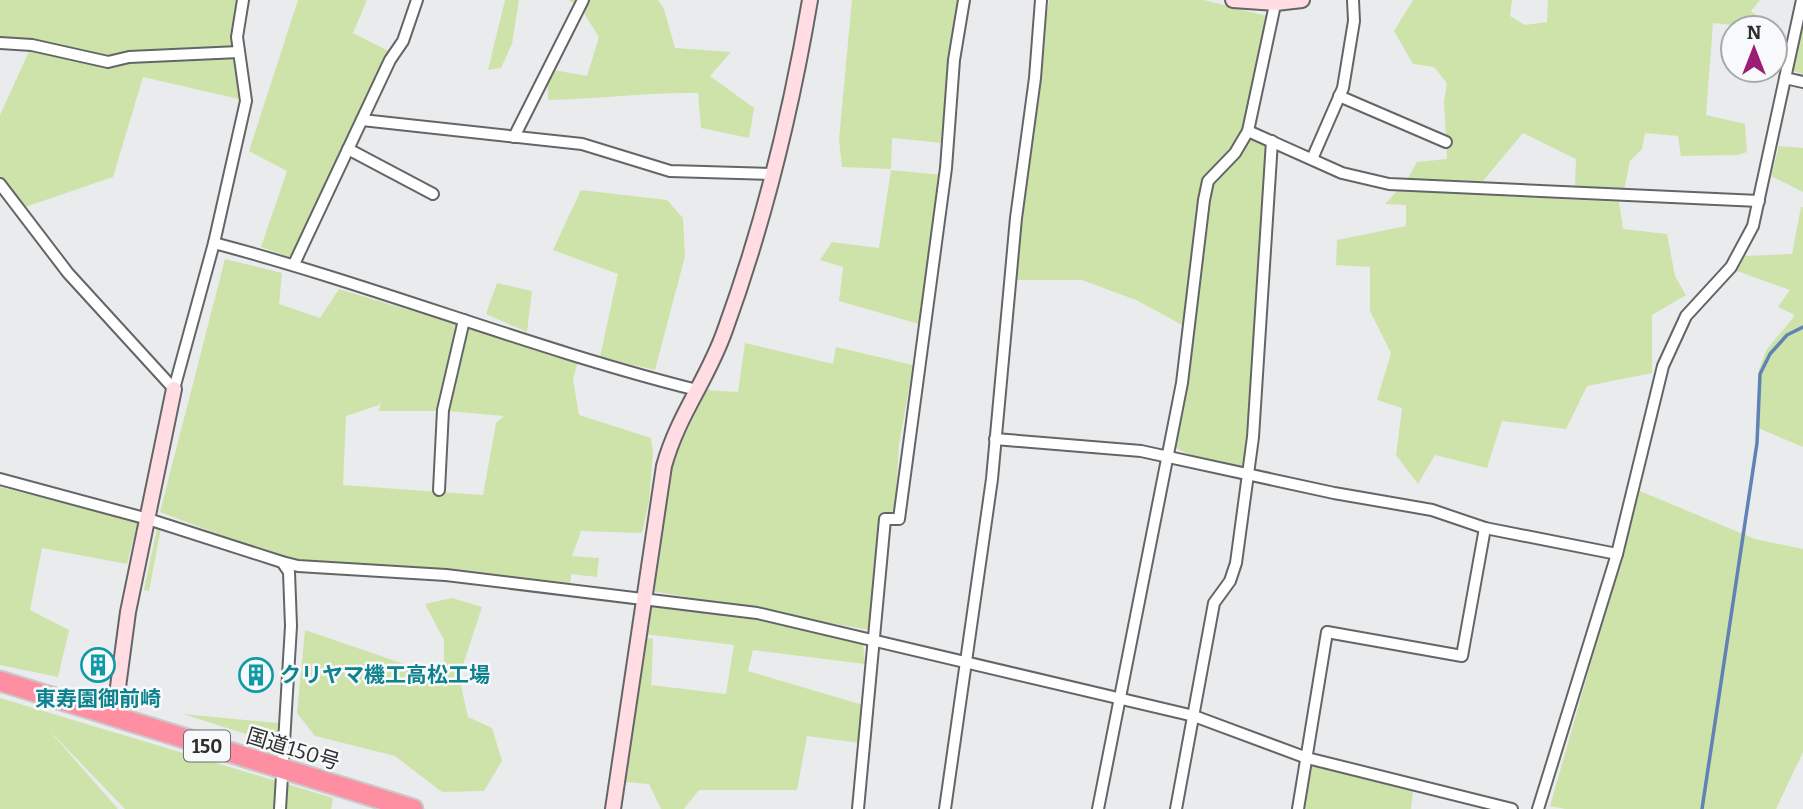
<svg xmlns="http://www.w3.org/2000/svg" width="1803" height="809" viewBox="0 0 1803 809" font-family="Bitter,'Noto Sans JP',serif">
	<rect width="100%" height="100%" fill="#eaebed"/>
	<g fill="#cee3a9" fill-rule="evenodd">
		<path d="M0,0H245L239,99L143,77L113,177L22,208L0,176V115L32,45L0,43Z"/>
		<path d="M298,0H367L353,33L394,54L292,258L261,247L287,171L249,151Z"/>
		<path d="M505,0H519L512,44L501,68L488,70Z"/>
		<path d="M569,0H658L664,9L675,48L731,52L710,76L754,108L749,138L701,128L698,93C647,92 598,99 548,100V69L587,76L599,37L580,7Z"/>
		<path d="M852,0H958L948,66L943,143L892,138L891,169L842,167L839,139Z"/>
		<path d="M1049,0H1204L1267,16L1248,130L1272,141L1257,367L1240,480L1170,445L1188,328L1136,300L1082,280H1010Z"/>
		<path d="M1413,0H1512L1510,16L1525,25L1547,22L1548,0H1760L1751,11L1766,23L1763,28L1713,23L1706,115L1745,124L1747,152L1738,155L1681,156L1678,136L1645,133L1642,149L1630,161L1624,190L1575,188L1576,159L1523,133L1483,181L1407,180L1417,162L1447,159L1444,102L1447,83L1434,67L1413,64L1394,31Z"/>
		<path d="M1803,14V74L1793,71Z"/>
		<path d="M1779,146L1803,148V192L1771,176Z"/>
		<path d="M891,170L943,175L919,324L839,301L843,267L820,260L832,242L879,248Z"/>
		<path d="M581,190L667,200L683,218L685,256L655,370L600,357L618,274L553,250Z"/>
		<path d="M1398,190L1619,202L1623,229L1667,234L1675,276L1686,295L1652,315V373L1587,386L1566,429L1502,421L1487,468L1435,455L1418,484L1396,455L1402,408L1377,400L1391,353L1370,311V267L1336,265L1337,240L1406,226V205L1385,204Z"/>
		<path d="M1801,207H1803V447L1758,428L1759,369L1767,349L1794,317L1793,314L1778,307L1790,290L1737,271L1745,256L1792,254Z"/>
		<path d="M225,259L282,273L279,304L320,318L339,289L578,361L573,379L579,415L651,438L653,453L649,501L642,533L581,531L572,556L599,558L597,577L571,574L570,587L286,560L160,512ZM381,401L379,411H447L504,416L496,423L483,495L343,485L346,416L379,405Z"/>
		<path d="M497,283L532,291L527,332L486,314Z"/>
		<path d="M745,343L833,364L836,347L913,365L899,445L895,510L882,516L869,630L652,591L669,468L707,390L738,392Z"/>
		<path d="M0,487L138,522L127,564L42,548L30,610L69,630L58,677L0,665Z"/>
		<path d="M1640,491L1755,539L1803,549V752L1776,809H1565L1550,806Z"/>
		<path d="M157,528H161L149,591L144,590Z"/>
		<path d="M452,598L482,607L459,677L468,717L492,728L502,761L484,791L442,792L395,756L315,736L297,713L305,630L407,665L444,666V640L425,604Z"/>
		<path d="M654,602L753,616L863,642L865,664L753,650L748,671L863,705L860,743L807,736L797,790H699L684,809H661L649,784L626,782L644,637L653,639L651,694V685L726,694L734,645L644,634L648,606Z"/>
		<path d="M0,698L333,798L331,809H125L47,728L118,809H0Z"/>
		<path d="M183,714L278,723L277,744Z"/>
		<path d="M1312,765L1413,791L1411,809H1304Z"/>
	</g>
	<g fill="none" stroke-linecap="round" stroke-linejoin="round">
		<path stroke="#6182b4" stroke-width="3.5" d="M1702,809L1757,443L1760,374L1770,354L1787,335L1803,327"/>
		<g stroke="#646566" stroke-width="14">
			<g id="street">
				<path d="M0,43L32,45L108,62L129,57L239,52"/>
				<path d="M1785,78L1803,82"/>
				<path d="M1339,96L1446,142"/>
				<path d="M362,120L582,144L670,171L773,174"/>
				<path d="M1248,131L1342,173L1389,184L1759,201"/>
				<path d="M514,137L583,0"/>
				<path d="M348,149L433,194"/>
				<path d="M1312,159L1343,88L1354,21L1353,0"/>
				<path d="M0,184L68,273L174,389L214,243L246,101L237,37L243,0"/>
				<path d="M214,243C377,286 533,349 697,390"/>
				<path d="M294,264L390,60L403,41L417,0"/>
				<path d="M995,439L1141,451L1334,493L1432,510L1485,528L1617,554"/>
				<path d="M0,479L148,519L282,562L289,572L291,626L280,809"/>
				<path d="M439,490L443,410L464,320"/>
				<path d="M282,562L298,566L446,575L757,613L1194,716L1307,758L1512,809"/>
				<path d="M858,809L885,519H899L946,168L954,60L964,0"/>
				<path d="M945,809L992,479L1016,218L1035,78L1041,0"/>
				<path d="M1098,809L1182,383L1204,200L1208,181L1235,153L1248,131L1276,0"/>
				<path d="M1176,809L1214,603L1230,581L1236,563L1253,437L1272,141"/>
				<path d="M1298,809L1327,632L1462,656L1485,528"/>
				<path d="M1538,809L1617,554L1663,366L1686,316L1731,267L1753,226L1802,0"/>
			</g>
		</g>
		<g stroke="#646566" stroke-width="18">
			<g id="secondary">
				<path d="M1233,0L1276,3L1302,0"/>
				<path d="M114,717L128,612L174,389"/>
				<path d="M613,809L664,466C678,415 708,379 725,330C764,223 791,112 810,0"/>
			</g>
		</g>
		<g stroke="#c9c9c9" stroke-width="23">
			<path id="highway" d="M0,681L413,809"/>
		</g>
		<use href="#street" stroke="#fff" stroke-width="10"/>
		<use href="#secondary" stroke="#ffdde3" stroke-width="14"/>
		<use href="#highway" stroke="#fe8fa2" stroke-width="19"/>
	</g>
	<defs>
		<g id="building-ring" transform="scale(1.75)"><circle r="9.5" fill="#f8f9fb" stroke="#0f9aa8" stroke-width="1.5"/><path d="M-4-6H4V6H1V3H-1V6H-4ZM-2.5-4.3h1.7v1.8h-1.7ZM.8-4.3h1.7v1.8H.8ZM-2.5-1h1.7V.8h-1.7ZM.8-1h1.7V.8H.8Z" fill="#0f9aa8"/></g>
	</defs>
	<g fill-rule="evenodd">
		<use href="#building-ring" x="98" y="665"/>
		<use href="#building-ring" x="256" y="675"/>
	</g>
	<g text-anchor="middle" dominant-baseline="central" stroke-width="5" stroke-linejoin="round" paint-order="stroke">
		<rect fill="#f8f9fb" stroke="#6b6c6d" stroke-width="2" x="184" y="730.5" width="46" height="31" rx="5"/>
		<g font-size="19" font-weight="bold" fill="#2f2f30">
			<text x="207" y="746">150</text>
		</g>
		<g font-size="21" font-weight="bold" fill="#0d838f" stroke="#f8f9fb" text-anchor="start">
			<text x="280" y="675">クリヤマ機工高松工場</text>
			<text x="98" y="699" text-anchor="middle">東寿園御前崎</text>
		</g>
		<g font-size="21" fill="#2f2f30" stroke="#f8f9fb">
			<text transform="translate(293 749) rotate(17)">国道150号</text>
		</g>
	</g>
	<g transform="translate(1754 49)"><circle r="33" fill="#f8f9fb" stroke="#a8a8aa" stroke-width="2"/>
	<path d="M0-5L12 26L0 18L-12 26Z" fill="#9c1e74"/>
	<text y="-10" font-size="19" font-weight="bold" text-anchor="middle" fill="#2f2f30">N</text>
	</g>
</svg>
